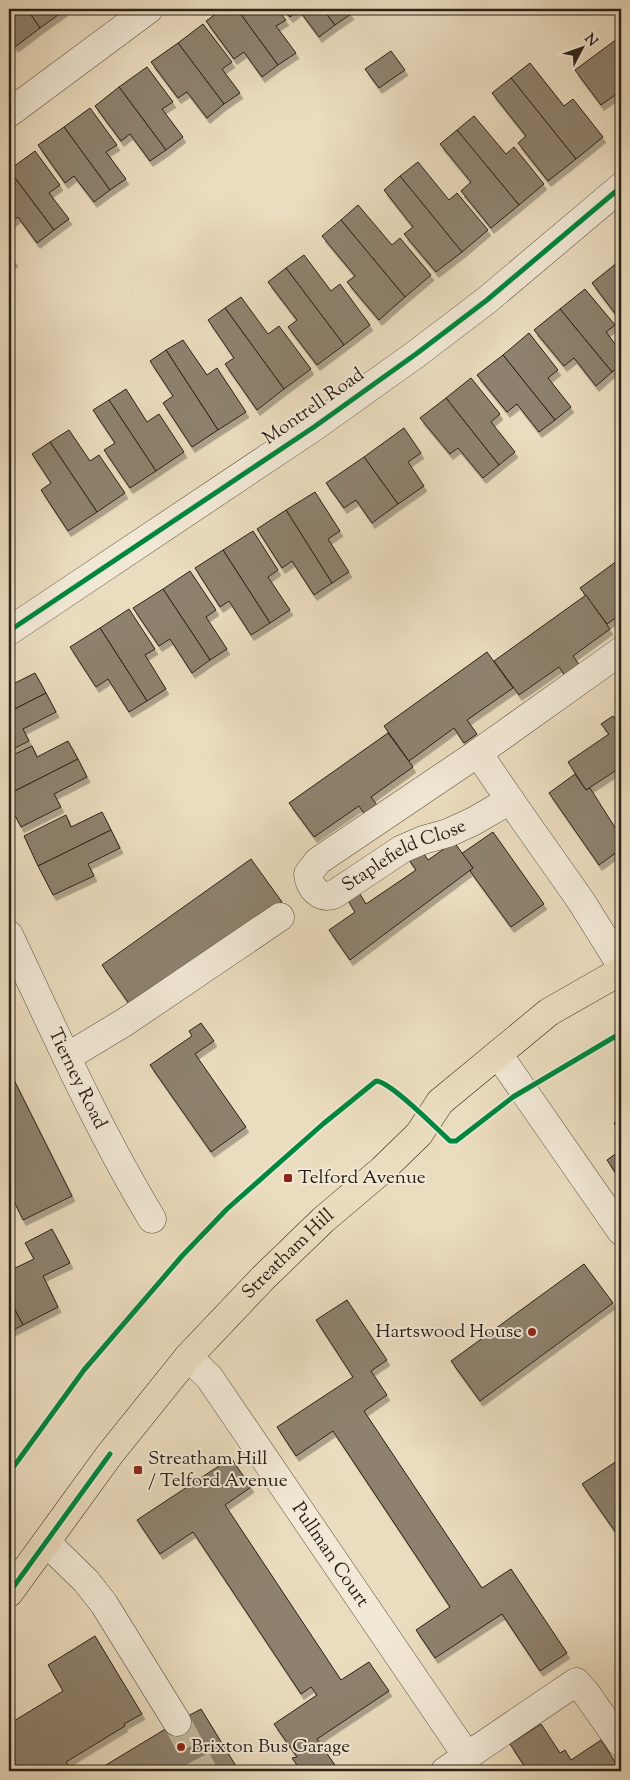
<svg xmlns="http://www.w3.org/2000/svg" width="630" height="1780" viewBox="0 0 630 1780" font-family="'Sorts Mill Goudy',serif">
	<defs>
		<filter id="shadow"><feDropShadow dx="3" dy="5.5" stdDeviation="0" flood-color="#0004"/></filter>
	</defs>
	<rect width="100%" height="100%" fill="#eadcbe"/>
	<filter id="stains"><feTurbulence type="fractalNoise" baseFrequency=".004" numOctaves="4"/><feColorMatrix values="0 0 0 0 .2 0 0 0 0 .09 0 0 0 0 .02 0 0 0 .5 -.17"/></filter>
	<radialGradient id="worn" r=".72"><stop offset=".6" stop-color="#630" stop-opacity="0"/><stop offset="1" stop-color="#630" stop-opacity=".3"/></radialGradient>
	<g fill="#8e826e" stroke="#2b2118" filter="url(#shadow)">
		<path d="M9,9H27L40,28L15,47L9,38Z"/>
		<path d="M27,9H64L65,10L40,28Z"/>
		<path d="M223,9H237L278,65L262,77L244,52L234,59L206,21Z"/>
		<path d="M237,9H277L286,20L276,26L296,53L278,65Z"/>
		<path d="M283,9H323L335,25L319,37L299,10L290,17Z"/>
		<path d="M323,9H347L351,14L335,25Z"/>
		<path d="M203,24L232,62L222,69L240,93L224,104L178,43Z"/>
		<path d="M621,36V91L601,105L575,70Z"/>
		<path d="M178,43L224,104L207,118L187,92L178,98L151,62Z"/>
		<path d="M391,51L405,70L379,88L365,69Z"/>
		<path d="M530,63L564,106L573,99L603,137L576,159L511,78Z"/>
		<path d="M147,67L173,102L162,109L183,137L166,150L119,87Z"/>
		<path d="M511,78L576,159L548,181L518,143L526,136L492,93Z"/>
		<path d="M119,87L166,150L150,161L130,134L121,141L95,106Z"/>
		<path d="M90,108L117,145L106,152L126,179L110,190L64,127Z"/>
		<path d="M474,116L506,154L514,147L544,184L519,205L457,130Z"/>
		<path d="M64,127L110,190L94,202L74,176L65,183L38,145Z"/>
		<path d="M457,130L519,205L491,228L461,191L471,182L440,144Z"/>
		<path d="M35,151L60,185L49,193L69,219L54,230L9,170Z"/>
		<path d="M418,162L449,200L457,193L488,230L462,252L400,176Z"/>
		<path d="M9,170L54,230L37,243L18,217L10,223L9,222Z"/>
		<path d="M400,176L462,252L436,272L404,234L413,227L384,190Z"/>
		<path d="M358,205L392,245L400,238L431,275L405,297L341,220Z"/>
		<path d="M341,220L405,297L379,320L347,282L355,276L322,236Z"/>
		<path d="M9,253L15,261L9,266Z"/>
		<path d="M304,255L331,291L340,284L370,325L344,345L286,268Z"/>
		<path d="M618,262L621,266V319L620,320L592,283Z"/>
		<path d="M286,268L344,345L317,365L288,327L297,320L268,282Z"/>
		<path d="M585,289L615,325L606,332L621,352V365L612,372L560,309Z"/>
		<path d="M241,297L268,334L279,326L311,369L284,389L225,308Z"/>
		<path d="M225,308L284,389L257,410L225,364L234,358L208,320Z"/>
		<path d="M560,309L612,372L596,386L574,358L564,366L534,330Z"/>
		<path d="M529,333L558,370L548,378L571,407L555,420L503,355Z"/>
		<path d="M183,340L207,375L217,368L246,412L218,430L166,350Z"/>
		<path d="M166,350L218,430L192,447L163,403L173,396L150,361Z"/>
		<path d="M503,355L555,420L539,432L517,404L507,412L477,375Z"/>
		<path d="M471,378L500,414L491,422L515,452L499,465L446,398Z"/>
		<path d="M126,389L147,422L159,414L184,452L156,471L109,400Z"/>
		<path d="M446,398L499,465L483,478L458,448L450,454L420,418Z"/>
		<path d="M109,400L156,471L130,488L104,450L115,443L93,410Z"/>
		<path d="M404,428L421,453L408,462L424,486L398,504L364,457Z"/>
		<path d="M69,430L90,461L99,455L125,493L97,512L50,442Z"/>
		<path d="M50,442L97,512L68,531L41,490L51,483L32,454Z"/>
		<path d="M364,457L398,504L372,523L356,500L344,508L326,483Z"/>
		<path d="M315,492L340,531L328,539L349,572L332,583L286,510Z"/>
		<path d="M286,510L332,583L314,595L292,561L282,568L257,529Z"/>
		<path d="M253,531L278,570L268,577L290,610L270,623L223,550Z"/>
		<path d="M223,550L270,623L251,635L229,601L220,607L195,568Z"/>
		<path d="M621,558V614L607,624L580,588Z"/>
		<path d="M190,571L216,610L206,617L227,649L210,660L163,589Z"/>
		<path d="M163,589L210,660L192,673L170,639L159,646L133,608Z"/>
		<path d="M586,595L610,629L573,656L583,670L568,680L559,667L519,695L494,661Z"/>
		<path d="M129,609L155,649L145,655L166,689L147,701L100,628Z"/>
		<path d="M100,628L147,701L129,712L108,679L96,687L70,647Z"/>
		<path d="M487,652L513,688L467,720L477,734L464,743L454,728L409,761L384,726Z"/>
		<path d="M35,673L46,693L9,712V686Z"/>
		<path d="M46,693L56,712L23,729L29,741L9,751V712Z"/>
		<path d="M613,716L620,726L621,725V767L586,790L568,762L609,734L601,724Z"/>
		<path d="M388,733L413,767L371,797L380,809L367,818L359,806L314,837L289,803Z"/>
		<path d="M68,741L78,759L9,794V757L32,746L37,757Z"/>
		<path d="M78,759L87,777L54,794L61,807L21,827L9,804V794Z"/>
		<path d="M575,774L586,790L590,788L621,837V849L599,865L549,793Z"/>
		<path d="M102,812L111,830L38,866L24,836L66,815L71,827Z"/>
		<path d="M111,830L120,848L88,864L94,876L53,895L38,866Z"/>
		<path d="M493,832L544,904L511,927L470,871L473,868L461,854Z"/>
		<path d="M454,842L473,868L350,960L329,930L355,912L347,899L358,891L366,904L416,870L407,857L420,848L428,860Z"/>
		<path d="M251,859L282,902L132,1008L102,965Z"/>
		<path d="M201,1023L214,1041L195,1054L246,1127L211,1152L150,1065L192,1036L189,1031Z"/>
		<path d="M9,1070L72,1196L23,1220L9,1191Z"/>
		<path d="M621,1118V1134L614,1123Z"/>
		<path d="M621,1150V1181L607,1160Z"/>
		<path d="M52,1229L70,1263L43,1276L58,1307L23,1325L9,1299V1271L34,1259L25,1243Z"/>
		<path d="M584,1264L613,1303L480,1401L451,1361Z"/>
		<path d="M9,1299L23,1325L9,1332Z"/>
		<path d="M347,1300L387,1360L371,1371L387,1395L364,1411L482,1588L511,1569L567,1653L540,1671L502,1614L435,1658L416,1630L450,1607L333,1431L296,1456L277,1427L353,1377L316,1320Z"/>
		<path d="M231,1458L251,1487L225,1505L341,1680L369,1662L389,1691L317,1739L339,1771H301L292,1758L297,1757L274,1724L317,1695L311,1687L301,1694L193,1532L160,1554L137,1520Z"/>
		<path d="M620,1459L621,1461V1540L582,1484Z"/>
		<path d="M95,1636L142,1714L124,1724L125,1726L66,1762L72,1771H9V1724L63,1691L48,1665Z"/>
		<path d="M201,1709L239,1771H96L177,1722Z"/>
		<path d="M541,1724L560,1753L565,1750L571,1760L601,1740L619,1768L614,1771H526L527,1770L510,1744Z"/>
	</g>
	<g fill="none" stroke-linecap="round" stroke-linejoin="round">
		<path stroke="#c4b79d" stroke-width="28" stroke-dasharray="28 14" stroke-linecap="butt" d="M177,1722L203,1771"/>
		<g stroke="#5b5042" stroke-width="29">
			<g id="minor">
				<path d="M9,113L149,9"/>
				<path d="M9,631L314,427L416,354L487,300L621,187"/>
				<path id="s1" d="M478,753L318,861L308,874C309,887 319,899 333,895L402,849L423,840L448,833L474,821L510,800L478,753L621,651"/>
				<path d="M510,800L581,901L621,965"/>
				<path id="s2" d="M9,935C54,1030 97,1128 152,1219"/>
				<path d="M498,1054L621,1231"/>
				<path d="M67,1057L125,1022L280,917"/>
				<path id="s3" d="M188,1357L209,1377L467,1756"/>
				<path d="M46,1542L86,1581L104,1604L177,1722"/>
				<path d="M445,1771L576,1682L586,1693L621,1743"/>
			</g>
		</g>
		<g stroke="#2b2118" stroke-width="29">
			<g id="highway">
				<path id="s4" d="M9,1593L110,1454L188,1357L263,1278L323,1220L382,1170L419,1134L440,1102L549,1012L621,971"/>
			</g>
		</g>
		<use href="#minor" stroke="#f1e8d5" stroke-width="28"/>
		<use href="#highway" stroke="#eadcbe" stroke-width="28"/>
		<g stroke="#f1e8d5" stroke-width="8">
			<g id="cycleway">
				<path d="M9,631L314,427L416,354L487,300L621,187"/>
				<path d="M9,1473L84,1370L182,1256L227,1209L323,1124L376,1081C390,1081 438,1130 450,1141H456L513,1097L621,1033"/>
				<path d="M9,1593L110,1454"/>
			</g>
		</g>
		<use href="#cycleway" stroke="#00873e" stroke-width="5"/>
	</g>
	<g fill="#8f2418" stroke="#f1e8d5" stroke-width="2">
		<rect x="283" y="1173" width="10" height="10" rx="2.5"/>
		<circle cx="532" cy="1332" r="5"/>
		<rect x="133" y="1465" width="10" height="10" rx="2.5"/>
		<circle cx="181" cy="1747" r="5"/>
	</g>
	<g text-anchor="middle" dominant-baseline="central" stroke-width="4" stroke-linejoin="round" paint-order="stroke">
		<g font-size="19" fill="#2b2118" stroke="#f1e8d5">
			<text transform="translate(314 407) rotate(-35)">Montrell Road</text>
			<text stroke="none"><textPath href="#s1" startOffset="329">Staplefield Close</textPath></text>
			<text stroke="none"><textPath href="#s2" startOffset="159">Tierney Road</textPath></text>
			<text stroke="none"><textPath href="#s4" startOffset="440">Streatham Hill</textPath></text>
			<text stroke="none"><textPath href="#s3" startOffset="244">Pullman Court</textPath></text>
		</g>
		<g font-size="19" fill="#2b2118" stroke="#f1e8d5" text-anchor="start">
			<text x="298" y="1178">Telford Avenue</text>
			<text x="522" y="1332" text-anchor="end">Hartswood House</text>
			<text x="148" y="1459">Streatham Hill<tspan x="148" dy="22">/ Telford Avenue</tspan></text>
			<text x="191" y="1747">Brixton Bus Garage</text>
		</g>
	</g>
	<rect width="630" height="1780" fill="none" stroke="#eadcbe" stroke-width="30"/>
	<rect x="10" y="10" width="610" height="1760" fill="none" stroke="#2b2118" stroke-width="2.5"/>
	<rect x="15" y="15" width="600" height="1750" fill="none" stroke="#2b2118"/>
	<g transform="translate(582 48) rotate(49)" stroke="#f1e8d5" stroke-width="4" paint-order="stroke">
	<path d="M0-4L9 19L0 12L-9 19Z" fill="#2b2118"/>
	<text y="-8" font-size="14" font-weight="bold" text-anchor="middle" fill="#2b2118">N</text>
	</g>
	<rect width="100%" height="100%" filter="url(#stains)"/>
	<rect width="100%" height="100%" fill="url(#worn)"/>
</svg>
